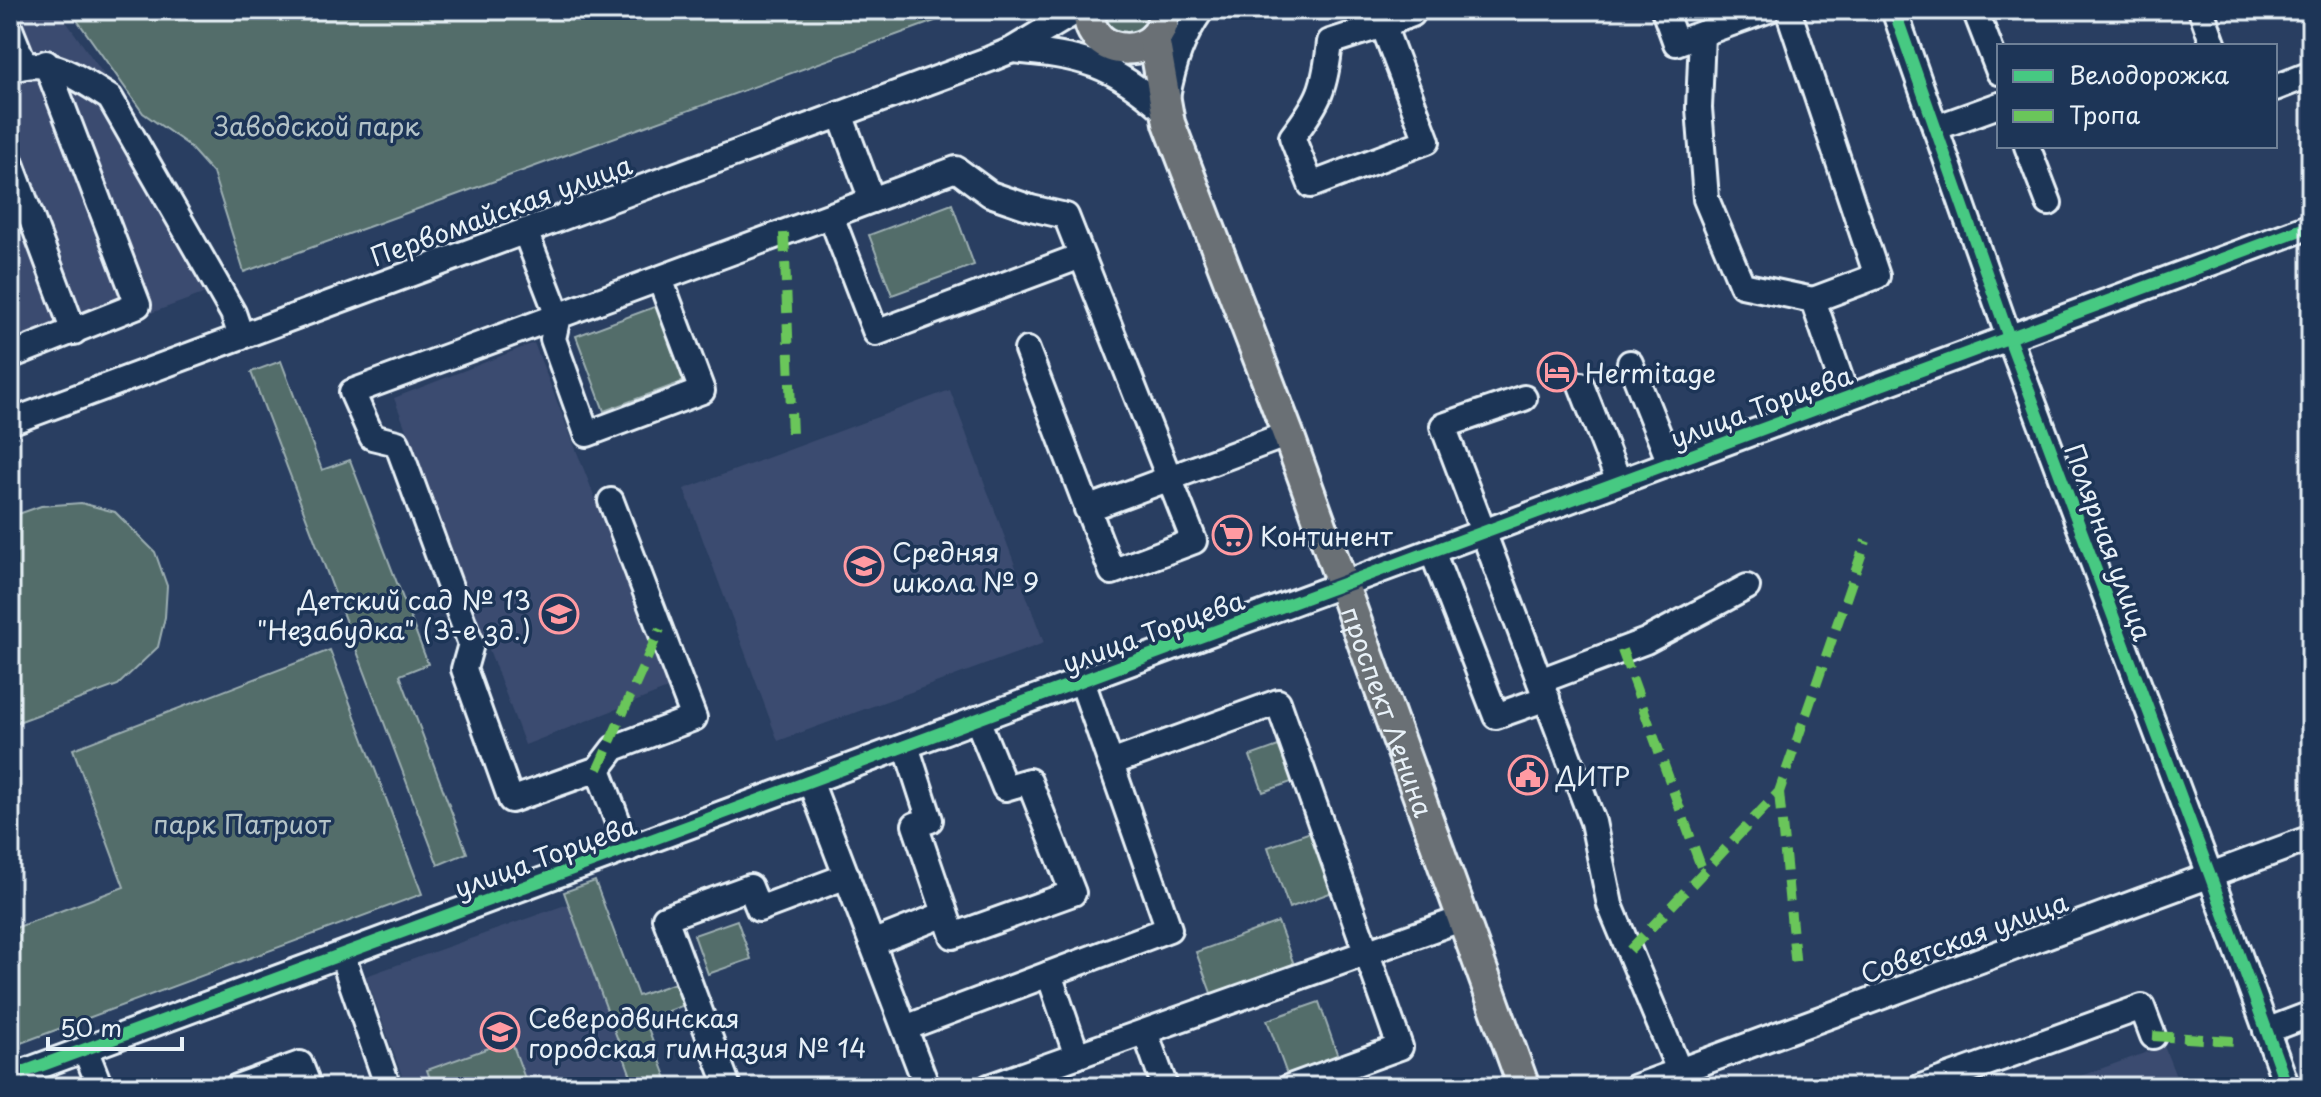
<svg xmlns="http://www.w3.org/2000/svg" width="2321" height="1097" viewBox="0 0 2321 1097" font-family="'Playpen Sans',sans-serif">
	<rect width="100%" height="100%" fill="#293e61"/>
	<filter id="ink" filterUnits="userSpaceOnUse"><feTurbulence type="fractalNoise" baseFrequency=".0125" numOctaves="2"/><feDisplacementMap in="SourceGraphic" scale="16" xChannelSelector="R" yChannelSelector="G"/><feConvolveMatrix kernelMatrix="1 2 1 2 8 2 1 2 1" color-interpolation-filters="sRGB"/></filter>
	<g filter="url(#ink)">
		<g fill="#3b4b6f">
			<path d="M10,10H58L158,151L230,284L10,365Z"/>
			<path d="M534,343L670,688L525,745L394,398Z"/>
			<path d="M950,390L1044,643L778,741L684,489Z"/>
			<path d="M568,904L634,1087H406L366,976Z"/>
			<path d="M2164,1046L2180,1087H2050Z"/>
		</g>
		<g fill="#526d6b" stroke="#9dafb2" stroke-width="2">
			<path d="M70,10H965L244,272L213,173L187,144L143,113Z"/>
			<path d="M1103,10H1149C1147,36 1128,39 1108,27Z"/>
			<path d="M952,204L974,265L892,295L869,235Z"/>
			<path d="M657,306L685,381L604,411L576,336Z"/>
			<path d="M281,361L322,470L350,460L428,664L400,675L467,853L438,865L251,372Z"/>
			<path d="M81,503L115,512L155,552L167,586L165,617L158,647L118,685L10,725V517L41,506Z"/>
			<path d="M330,650L422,894L10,1047V930L124,887L73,749Z"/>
			<path d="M1284,744L1297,780L1263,792L1250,756Z"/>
			<path d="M1319,829L1341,889L1289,908L1268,847Z"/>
			<path d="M595,881L638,996L678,982L687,1004L645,1020L670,1087H635L564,892Z"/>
			<path d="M737,920L751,959L708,974L694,935Z"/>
			<path d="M1278,922L1296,970L1214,1001L1196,952Z"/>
			<path d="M1319,1002L1340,1062L1289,1080L1267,1020Z"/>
			<path d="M511,1040L528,1087H433L427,1070Z"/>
		</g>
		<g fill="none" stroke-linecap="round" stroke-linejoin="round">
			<g stroke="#e8f1f8" stroke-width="30">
				<g id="minor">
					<path d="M1664,10L1676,43L1768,10"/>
					<path d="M1788,10L1877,276L1813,300"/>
					<path d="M1894,10L2009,338L2210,875L2287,1087"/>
					<path d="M1975,10L1999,72"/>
					<path d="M2201,10L2214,46"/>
					<path d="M1383,25L1330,42C1325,89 1320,100 1292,137L1311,185L1427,141L1383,25L1412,14"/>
					<path d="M10,29L24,64"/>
					<path d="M1702,34L1699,108L1706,199L1742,285L1813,300L1847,398"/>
					<path d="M1012,50C1081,56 1112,63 1165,111"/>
					<path d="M10,70C51,55 76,77 110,98L233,313L241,336"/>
					<path d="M2275,88L2311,74"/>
					<path d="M1167,97C1173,64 1182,37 1201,10"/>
					<path d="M840,114L872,200"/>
					<path d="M1935,128L1999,105"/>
					<path d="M2027,146L2049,203"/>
					<path d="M10,161L74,332"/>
					<path d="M831,216L876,333L1081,256"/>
					<path d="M525,231L558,316L352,392L372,437L397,443L471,644L464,669L511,800L598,769L628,849"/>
					<path d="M660,279L702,391L587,434L553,339L558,316L956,169L990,194L1031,208L1066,216L1194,541L1112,572L1027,350"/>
					<path d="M10,356L138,305L46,63"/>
					<path d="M1630,363L1670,463"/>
					<path d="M1581,385L1619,482"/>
					<path d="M1524,398L1443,426L1593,822L1610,905L1686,1087"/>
					<path d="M10,422L990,59L1012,50L1078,10"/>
					<path d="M1087,509L1288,434"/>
					<path d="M1432,551L1496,716L1547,698"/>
					<path d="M1540,681L1646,641L1747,587"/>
					<path d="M906,746L930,820L915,825L953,936L1073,893L1029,781L1005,788L977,719"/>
					<path d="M1111,763L1278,702L1400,1047L1290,1087"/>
					<path d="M598,769L614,748L694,718L611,501"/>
					<path d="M810,781L927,1087"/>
					<path d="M872,943L945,914"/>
					<path d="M342,955L388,1087"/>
					<path d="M1049,974L1077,1056"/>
					<path d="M905,1028L1169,929L1082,681"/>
					<path d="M2266,1031L2311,1014"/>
					<path d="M1145,1032L1165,1087"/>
					<path d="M85,1049L100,1087"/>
					<path d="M10,1077L2311,226"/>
					<path d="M237,1087L300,1064L309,1087"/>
					<path d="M728,1087L665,918L750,887L759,909L847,876"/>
					<path d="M989,1087L1464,918"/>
					<path d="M1636,1087L2311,838"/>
					<path d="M1921,1087L2142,1007L2153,1036"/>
				</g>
			</g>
			<g stroke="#e8f1f8" stroke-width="36">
				<g id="major">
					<path d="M1089,10C1086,62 1168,61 1163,10"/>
					<path id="s1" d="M1154,38L1169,123L1288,434L1524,1087"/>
				</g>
			</g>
			<use href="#minor" stroke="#1d3557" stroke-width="24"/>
			<use href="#major" stroke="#6a7074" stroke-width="30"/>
			<g stroke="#6ac65a" stroke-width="10" stroke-dasharray="20 10" stroke-linecap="butt">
				<path d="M784,233L792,435"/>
				<path d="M1622,650L1703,872"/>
				<path d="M598,769L660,629"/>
				<path d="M1779,792L1796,968"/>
				<path d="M1630,950L1779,792L1866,541"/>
				<path d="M2153,1036L2235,1041"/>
			</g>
			<g stroke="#1d3557" stroke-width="17">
				<g id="cycleway">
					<path d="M1894,10L2009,338L2210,875L2287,1087"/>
					<path d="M10,1077L2311,226"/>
				</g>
			</g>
			<use href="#cycleway" stroke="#46c982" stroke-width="12"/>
		</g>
	</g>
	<defs>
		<g id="hotel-ring" transform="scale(2)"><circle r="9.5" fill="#1d3557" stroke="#ff9aa2" stroke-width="1.5"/><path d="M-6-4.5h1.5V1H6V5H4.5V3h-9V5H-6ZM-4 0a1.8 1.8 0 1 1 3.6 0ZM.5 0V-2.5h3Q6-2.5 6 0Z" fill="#ff9aa2"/></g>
		<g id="supermarket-ring" transform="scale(2)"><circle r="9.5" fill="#1d3557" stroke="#ff9aa2" stroke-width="1.5"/><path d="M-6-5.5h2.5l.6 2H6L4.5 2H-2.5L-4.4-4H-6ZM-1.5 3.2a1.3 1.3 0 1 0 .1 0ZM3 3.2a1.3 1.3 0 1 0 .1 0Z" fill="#ff9aa2"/></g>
		<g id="school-ring" transform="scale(2)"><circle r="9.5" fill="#1d3557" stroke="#ff9aa2" stroke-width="1.5"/><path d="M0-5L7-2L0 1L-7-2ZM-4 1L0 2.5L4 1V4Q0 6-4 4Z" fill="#ff9aa2"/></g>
		<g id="civic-ring" transform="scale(2)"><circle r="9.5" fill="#1d3557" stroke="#ff9aa2" stroke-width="1.5"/><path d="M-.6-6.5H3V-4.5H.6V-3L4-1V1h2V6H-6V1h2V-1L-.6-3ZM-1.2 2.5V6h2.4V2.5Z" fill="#ff9aa2"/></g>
	</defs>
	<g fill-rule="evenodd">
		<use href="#hotel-ring" x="1557" y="372"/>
		<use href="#supermarket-ring" x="1232" y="535"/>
		<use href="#school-ring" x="864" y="566"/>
		<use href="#school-ring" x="559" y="614"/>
		<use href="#civic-ring" x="1528" y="775"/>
		<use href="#school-ring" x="500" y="1032"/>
	</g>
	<g text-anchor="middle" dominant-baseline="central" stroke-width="7" stroke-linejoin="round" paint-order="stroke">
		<g font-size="26" fill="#b4c3c7" stroke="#1d3557">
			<text x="317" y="125">Заводской парк</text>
			<text x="242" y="823">парк Патриот</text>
		</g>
		<g font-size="26" fill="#e8f1f8" stroke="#1d3557">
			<text transform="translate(501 210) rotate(-20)">Первомайская улица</text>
			<text transform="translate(1761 406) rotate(-20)">улица Торцева</text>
			<text transform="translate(2109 542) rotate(70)">Полярная улица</text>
			<text transform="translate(1153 631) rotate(-20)">улица Торцева</text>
			<text stroke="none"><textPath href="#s1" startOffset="714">проспект Ленина</textPath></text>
			<text transform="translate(545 856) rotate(-20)">улица Торцева</text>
			<text transform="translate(1964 937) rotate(-20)">Советская улица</text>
		</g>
		<g font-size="26" fill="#e8f1f8" stroke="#1d3557" text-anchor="start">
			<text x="1585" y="372">Hermitage</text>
			<text x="1260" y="535">Континент</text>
			<text x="892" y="551">Средняя<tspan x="892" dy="30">школа № 9</tspan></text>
			<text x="531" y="599" text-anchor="end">Детский сад № 13<tspan x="531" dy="30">"Незабудка" (3-е зд.)</tspan></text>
			<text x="1556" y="775">ДИТР</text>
			<text x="528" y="1017">Северодвинская<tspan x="528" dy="30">городская гимназия № 14</tspan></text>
		</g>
	</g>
	<rect width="2321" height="1097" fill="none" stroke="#1d3557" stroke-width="40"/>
	<rect x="20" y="20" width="2281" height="1057" fill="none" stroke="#e8f1f8" stroke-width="3" filter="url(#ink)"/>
	<rect x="1997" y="44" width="280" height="104" fill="#1d3557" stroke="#6e8097" stroke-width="2"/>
	<rect x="2013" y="70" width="40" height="12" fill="#46c982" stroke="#6e8097" stroke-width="2"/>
	<text x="2069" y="84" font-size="24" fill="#e8f1f8">Велодорожка</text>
	<rect x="2013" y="110" width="40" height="12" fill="#6ac65a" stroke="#6e8097" stroke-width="2"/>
	<text x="2069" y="124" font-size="24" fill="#e8f1f8">Тропа</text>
	<path d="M48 1037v12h134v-12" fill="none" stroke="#e8f1f8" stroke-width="4"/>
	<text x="60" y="1037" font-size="24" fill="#e8f1f8" stroke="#1d3557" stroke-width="6" paint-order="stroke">50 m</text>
</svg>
